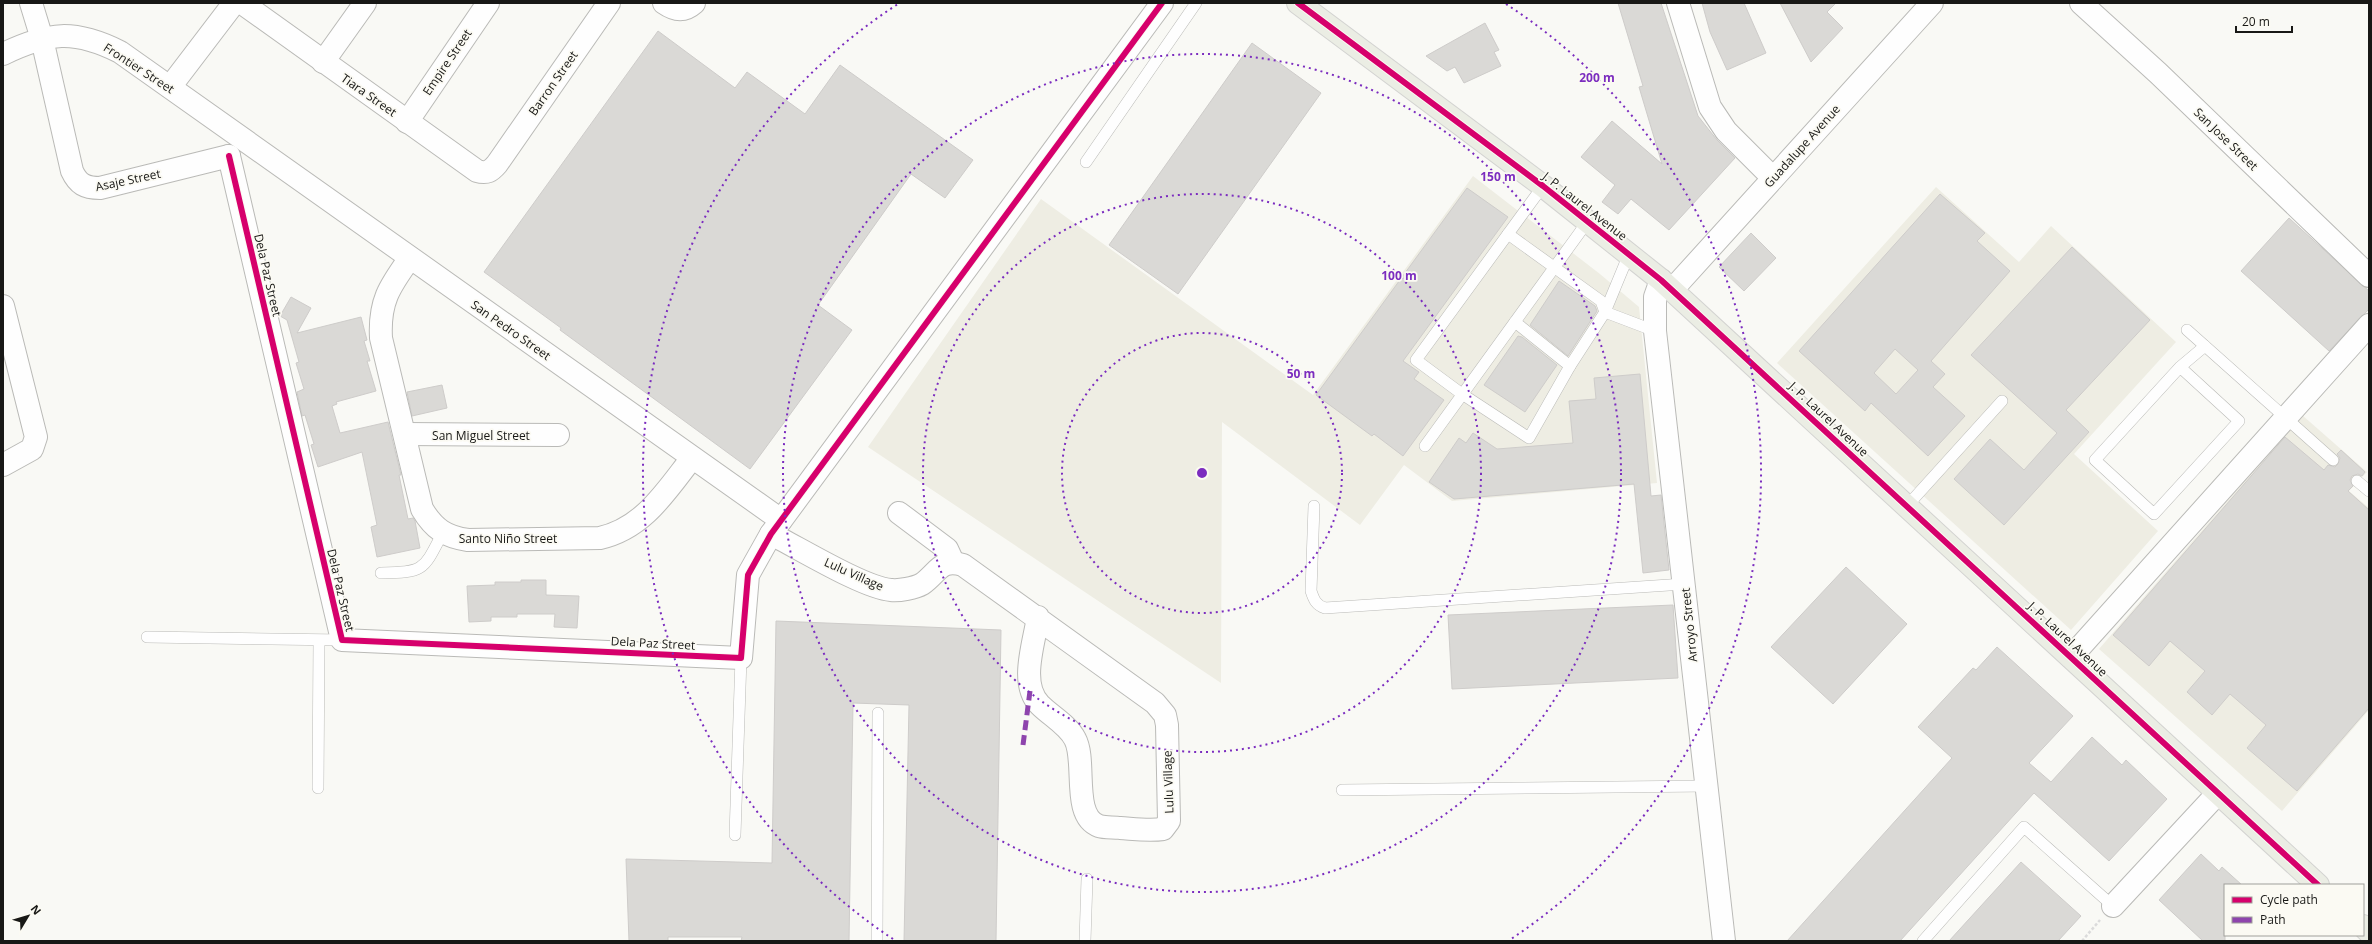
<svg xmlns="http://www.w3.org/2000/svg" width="2372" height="944" viewBox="0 0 2372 944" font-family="'Open Sans',sans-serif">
	<rect width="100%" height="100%" fill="#f9f9f5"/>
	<g fill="#eeede3">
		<path d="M1473,176L1600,274L1639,307L1657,483L1452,501L1404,465L1360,525L1222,422L1221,683L868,447L1041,199L1313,395Z"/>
		<path d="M1936,187L2019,262L2051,226L2176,342L2074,454L2158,531L2071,630L1777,363Z"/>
		<path d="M2302,415L2367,472L2349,491L2369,508V710L2282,811L2099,649Z"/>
	</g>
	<g fill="#dad9d6" stroke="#ceccca" fill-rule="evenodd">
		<path d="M1618,3H1661L1698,116L1717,140L1735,158L1669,230L1631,199L1618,214L1602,202L1615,185L1581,157L1612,121L1662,164L1639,87L1643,86Z"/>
		<path d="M1702,3H1744L1766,53L1727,70L1710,32Z"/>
		<path d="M1780,3H1836L1827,12L1843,28L1811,62Z"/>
		<path d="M1485,23L1499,50L1494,52L1501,66L1464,83L1455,67L1447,71L1426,56Z"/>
		<path d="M658,31L735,88L747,72L805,114L840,65L973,160L945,198L911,174L818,305L852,330L750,469L560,330L561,328L484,272Z"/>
		<path d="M1252,43L1321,93L1178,294L1109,245Z"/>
		<path d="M1467,188L1508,217L1403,361L1419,372L1414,379L1444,400L1403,456L1374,434L1372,436L1316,395Z"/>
		<path d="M1940,194L1985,233L1977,241L2010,271L1931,361L1945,374L1933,387L1965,416L1928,456L1871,403L1865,411L1799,351ZM1895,349L1918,370L1896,394L1874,373Z"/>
		<path d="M2289,218L2369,291V309L2329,351L2241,271Z"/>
		<path d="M1751,233L1776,258L1744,291L1719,267Z"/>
		<path d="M2072,247L2150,320L2066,410L2089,432L2004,525L1954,479L1990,439L2024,470L2057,433L1971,355Z"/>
		<path d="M1559,281L1595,306L1597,311L1568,356L1530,325Z"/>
		<path d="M291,297L311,308L297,333L361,317L367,340L364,341L370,361H367L376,391L336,402L337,404L332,406L340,433L388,422L401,475H399L408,519L413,518L415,521L420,548L377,557L371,527L377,525L362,452L318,467L311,445L314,444L305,415L302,416L297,392L304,389L296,363L299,362L287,320L280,316Z"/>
		<path d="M1518,336L1522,337L1557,365L1525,412L1484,385Z"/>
		<path d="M1640,374L1651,496L1661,495L1669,570L1643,573L1634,484L1454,499L1429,482L1459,438L1466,443L1473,433L1497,449L1573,443L1569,401L1596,399L1594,378Z"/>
		<path d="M442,385L447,408L412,416L407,392Z"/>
		<path d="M2285,437L2324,470L2328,465L2335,467L2338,464L2340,458L2337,454L2341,450L2365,472L2362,476L2358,474L2352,476L2350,480L2353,486L2348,491L2369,510V708L2297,791L2247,748L2266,725L2230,694L2212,715L2187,692L2205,671L2170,641L2149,666L2113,635Z"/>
		<path d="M1846,567L1907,624L1833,704L1771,647Z"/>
		<path d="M521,580H546V595L579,596L577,628L554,627L555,614H517V617H491V621L469,622L467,586L495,585V582H521Z"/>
		<path d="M1673,605L1678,678L1452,689L1448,615Z"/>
		<path d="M776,621L1001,630L996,941H904L909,705L853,703L849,941H741L742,937H668V941H629L626,859L772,863Z"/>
		<path d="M1997,647L2073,716L2029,763L2051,782L2092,737L2122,765L2126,760L2167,799L2109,861L2034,793L1900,941H1787L1952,758L1918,727L1973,668L1976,670Z"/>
		<path d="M2201,854L2219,871L2222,867L2242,885H2225V941H2203L2159,900Z"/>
		<path d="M2021,862L2081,916L2058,941H1949Z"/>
	</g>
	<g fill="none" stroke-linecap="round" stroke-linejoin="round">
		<g stroke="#babab7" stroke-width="12">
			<g id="lane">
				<path d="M1086,162L1196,3"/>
				<path d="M1543,186L1416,360L1462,394L1529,438L1570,366L1605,312L1629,254"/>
				<path d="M1508,234L1601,301L1605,312L1655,331"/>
				<path d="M1515,322L1570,366"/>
				<path d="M2187,330L2333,460"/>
				<path d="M2180,367L2239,421L2154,514L2095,460L2180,367L2205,346"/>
				<path d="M1425,446L1588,221"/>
				<path d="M2357,481L2369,491"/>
				<path d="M1314,506L1311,591C1314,600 1316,605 1325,608L1684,584"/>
				<path d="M1907,506L2002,401"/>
				<path d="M381,573C424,572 423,571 442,534"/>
				<path d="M147,637L342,640"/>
				<path d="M318,788L319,641"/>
				<path d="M1342,790L1707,786"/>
				<path d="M735,835L741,658"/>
				<path d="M877,941L878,713"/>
				<path d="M1085,941L1087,879"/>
				<path d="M1923,941L2024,827L2113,906"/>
			</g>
		</g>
		<g stroke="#babab7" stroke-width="24">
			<g id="street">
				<path d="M31,3L42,39L72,171C78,184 85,188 100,188L229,156"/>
				<path d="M242,3L477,171C487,174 491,171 497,164L609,3"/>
				<path d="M664,3C674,10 684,12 694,3"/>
				<path d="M1678,3L1710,107L1726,131L1773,178"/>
				<path d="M2081,3L2158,73L2369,276"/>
				<path d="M3,54C49,32 74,29 120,52L781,520"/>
				<path d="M323,62L365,3"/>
				<path d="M170,87L234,3"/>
				<path d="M407,122L488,3"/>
				<path d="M229,156L342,640L741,658L748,575L771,534L1162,3"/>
				<path d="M410,258C389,287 379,302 381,338L422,509C434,529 446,537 468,540L600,538C644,528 666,491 692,458"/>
				<path d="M1672,290L1932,3"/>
				<path d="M3,306L36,437L32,449L3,465"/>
				<path d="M405,434L558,435"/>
				<path d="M899,513L947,549L953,562"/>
				<path d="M771,534C799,548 864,588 891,590C899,591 915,588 922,584C938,573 940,558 963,565L1155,703L1165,715L1167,725L1169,821L1163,829C1149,831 1135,829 1120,828C1114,827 1105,828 1099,826C1071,816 1087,761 1075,739C1068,725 1051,716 1040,705C1019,684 1034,644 1038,617"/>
				<path d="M2071,657L2369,325"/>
				<path d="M2113,906L2218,793"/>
			</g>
		</g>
		<g stroke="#babab7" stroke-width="24">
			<path id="secondary" d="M1661,280L1655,297V331L1724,941"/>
		</g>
		<g stroke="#d3d3d1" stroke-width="24">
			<g id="primary">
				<path d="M1298,3L1543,186L1661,280L2318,885"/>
				<path d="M2363,926L2369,932"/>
			</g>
		</g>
		<path stroke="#dbdbdb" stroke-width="2.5" stroke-dasharray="3 2" stroke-linecap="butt" d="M2082,941L2100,920"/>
		<use href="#lane" stroke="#fefefe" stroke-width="11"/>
		<use href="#street" stroke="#fefefe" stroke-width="22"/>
		<use href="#secondary" stroke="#fefefe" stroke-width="22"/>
		<use href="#primary" stroke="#ebede4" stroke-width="22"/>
		<path stroke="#8e44ad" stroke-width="5" stroke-dasharray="10 5" stroke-linecap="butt" d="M1023,745L1030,691"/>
		<g stroke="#fbfaf3" stroke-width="8">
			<g id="cycleway">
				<path d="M1298,3L1543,186L1661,280L2318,885"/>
				<path d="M229,156L342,640L741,658L748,575L771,534L1162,3"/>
			</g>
		</g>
		<use href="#cycleway" stroke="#d6006c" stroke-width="6"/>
	</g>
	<g fill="none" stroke="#7b2cbf" stroke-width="2" stroke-dasharray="2 4">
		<circle cx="1202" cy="473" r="140"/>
		<circle cx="1202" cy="473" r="279"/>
		<circle cx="1202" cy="473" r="419"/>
		<path d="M893 939A559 559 0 0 1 898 4M1506 4A559 559 0 0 1 1511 939"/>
	</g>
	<g text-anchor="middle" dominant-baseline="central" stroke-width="3.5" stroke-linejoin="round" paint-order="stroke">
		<g font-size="12" fill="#181816" stroke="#fbfaf3">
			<text transform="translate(447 62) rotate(-56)">Empire Street</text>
			<text transform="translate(139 68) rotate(33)">Frontier Street</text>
			<text transform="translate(553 83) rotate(-55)">Barron Street</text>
			<text transform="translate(369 95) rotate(35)">Tiara Street</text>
			<text transform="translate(2226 139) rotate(44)">San Jose Street</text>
			<text transform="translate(1802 146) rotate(-48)">Guadalupe Avenue</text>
			<text transform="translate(128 180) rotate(-12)">Asaje Street</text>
			<text transform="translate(1585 206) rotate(38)">J. P. Laurel Avenue</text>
			<text transform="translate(268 275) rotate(77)">Dela Paz Street</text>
			<text transform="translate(511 330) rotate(35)">San Pedro Street</text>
			<text transform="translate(1829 419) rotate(43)">J. P. Laurel Avenue</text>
			<text x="481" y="435">San Miguel Street</text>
			<text x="508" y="538">Santo Niño Street</text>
			<text transform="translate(854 574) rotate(24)">Lulu Village</text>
			<text transform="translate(341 590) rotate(77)">Dela Paz Street</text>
			<text transform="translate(1689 625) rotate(-96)">Arroyo Street</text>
			<text transform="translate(2068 639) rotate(43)">J. P. Laurel Avenue</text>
			<text transform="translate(653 643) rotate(3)">Dela Paz Street</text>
			<text transform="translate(1168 782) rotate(-92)">Lulu Village</text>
		</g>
	</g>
	<circle cx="1202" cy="473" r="6" fill="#7b2cbf" stroke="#fbfaf3" stroke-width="2"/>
	<g font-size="12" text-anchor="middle" font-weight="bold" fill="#7b2cbf" stroke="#fbfaf3" stroke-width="3.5" stroke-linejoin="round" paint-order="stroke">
		<text x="1597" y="82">200 m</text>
		<text x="1498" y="181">150 m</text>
		<text x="1399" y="280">100 m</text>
		<text x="1301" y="378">50 m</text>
	</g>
	<rect width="2372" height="944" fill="none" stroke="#181816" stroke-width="8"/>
	<rect x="2224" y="884" width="140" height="52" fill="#fbfaf3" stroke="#a0a09b"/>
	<rect x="2232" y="897" width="20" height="6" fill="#d6006c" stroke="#a0a09b"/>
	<text x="2260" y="904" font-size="12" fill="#181816">Cycle path</text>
	<rect x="2232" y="917" width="20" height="6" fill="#8e44ad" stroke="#a0a09b"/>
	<text x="2260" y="924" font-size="12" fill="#181816">Path</text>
	<g transform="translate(28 916) rotate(52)" stroke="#fbfaf3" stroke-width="3" paint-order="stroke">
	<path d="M0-3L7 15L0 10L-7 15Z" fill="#181816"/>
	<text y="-6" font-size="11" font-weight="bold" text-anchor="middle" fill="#181816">N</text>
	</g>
	<path d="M2236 26v6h56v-6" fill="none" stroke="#181816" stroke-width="2"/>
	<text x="2242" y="26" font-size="12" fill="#181816" stroke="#fbfaf3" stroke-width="3" paint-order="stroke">20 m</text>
</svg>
